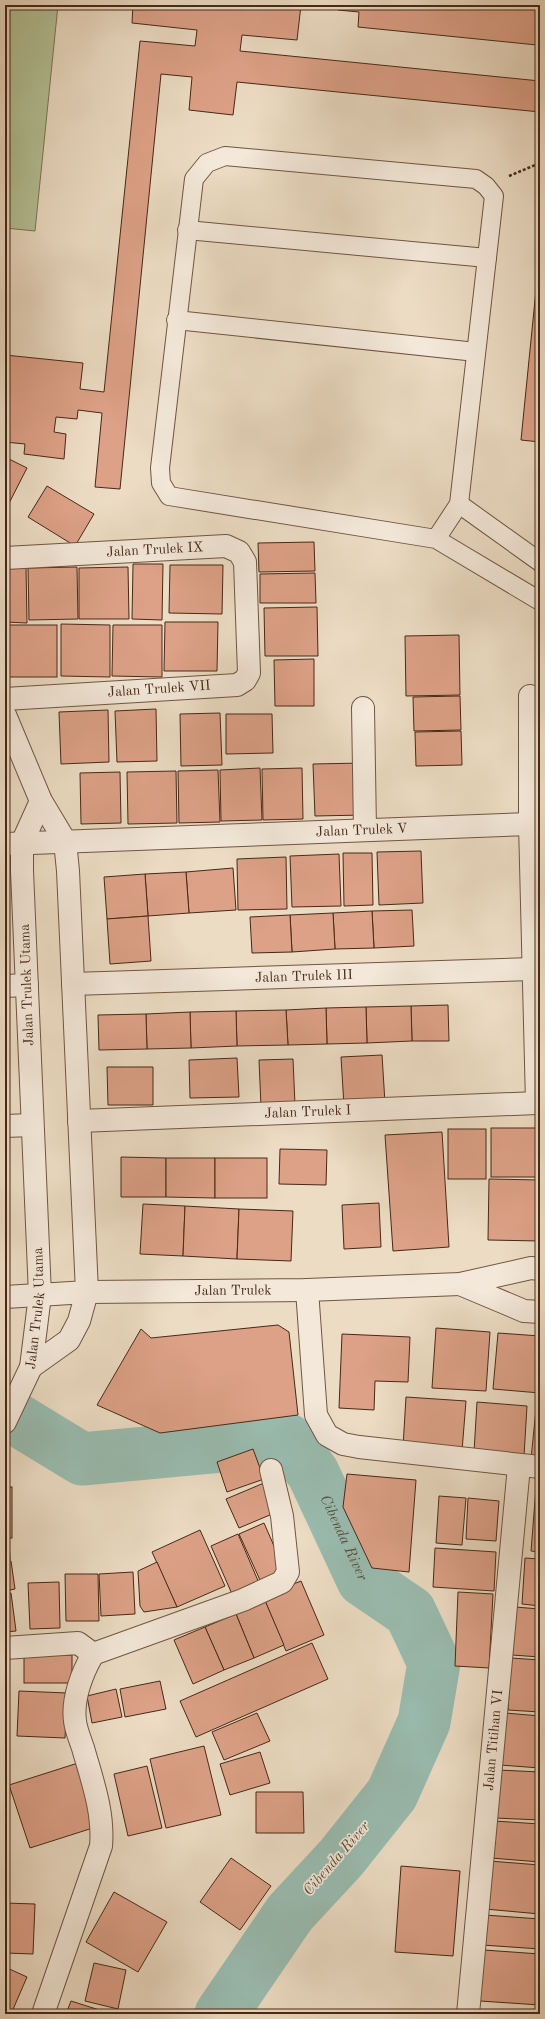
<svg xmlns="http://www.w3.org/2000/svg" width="545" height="2019" viewBox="0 0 545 2019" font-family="'Old Standard TT',serif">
	<rect width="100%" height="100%" fill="#ecdcc4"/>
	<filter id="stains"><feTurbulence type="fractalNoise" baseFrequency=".005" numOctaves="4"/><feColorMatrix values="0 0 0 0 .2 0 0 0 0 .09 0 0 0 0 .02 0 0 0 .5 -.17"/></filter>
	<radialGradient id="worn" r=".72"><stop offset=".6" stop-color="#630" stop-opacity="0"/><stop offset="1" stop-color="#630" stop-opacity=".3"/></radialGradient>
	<path fill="#b4c197" stroke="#7e7456" d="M5,5H58L35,231L5,228Z"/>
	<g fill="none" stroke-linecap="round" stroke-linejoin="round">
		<path stroke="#99bcb0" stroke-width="53" id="s1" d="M5,1412L82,1459L288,1440L313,1473L363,1580L410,1612L434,1663L424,1722L392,1794L341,1858L290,1913L221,2014"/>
	</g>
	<g fill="#dca187" stroke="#482816">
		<path d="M133,5H301L297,40L242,35L240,51L540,81V112L237,82L233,115L189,110L192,77L161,74L120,489L95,487L102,413L78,410L77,419L56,417L54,432L66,434L64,459L24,454L25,444L5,442V355L83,363L80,389L104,392L140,41L195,46L197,30L132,23Z"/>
		<path d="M339,5H540V30H539L537,45L358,27L359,12L338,10Z"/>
		<path d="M540,250V442L521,440Z"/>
		<path d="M5,457L27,468L5,511Z"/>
		<path d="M47,486L94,514L75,546L28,517Z"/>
		<path d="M314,542L315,571L259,572L258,543Z"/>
		<path d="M133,564H163L162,620L132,619Z"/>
		<path d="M170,565H223L222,614L169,613Z"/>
		<path d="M5,567H26L27,623L5,622Z"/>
		<path d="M77,567L78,619L29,620L28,568Z"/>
		<path d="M128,567L129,619H79V568Z"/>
		<path d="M315,573L316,603H260V574Z"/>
		<path d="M317,607L318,656H265L264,608Z"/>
		<path d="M165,622H218L217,671H164Z"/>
		<path d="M61,624L110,625V677L61,676Z"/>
		<rect x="8" y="625" width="49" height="52"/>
		<path d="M113,625H162V677L112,676Z"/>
		<path d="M459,635L460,695L406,696L405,636Z"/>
		<path d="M314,659V706H275L274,660Z"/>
		<path d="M460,696L461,730L414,731L413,697Z"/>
		<path d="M156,709L157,761L117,762L115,711Z"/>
		<path d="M108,710L109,762L61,764L59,712Z"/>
		<path d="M220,713L222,765L181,766L180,714Z"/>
		<path d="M226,714H272L273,753L226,754Z"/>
		<path d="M461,731L462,765L416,766L415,732Z"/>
		<path d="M363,763L364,815L315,816L313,764Z"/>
		<path d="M260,768L262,820L221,821L220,770Z"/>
		<path d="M302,768L303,819L263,820L262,769Z"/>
		<path d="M218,770L220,822L179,823L178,771Z"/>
		<path d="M176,771L177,823L128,824L127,772Z"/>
		<path d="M120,772L121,823L81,824L80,773Z"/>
		<path d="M421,851L423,903L379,905L377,852Z"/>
		<path d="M343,853H372L373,905L344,906Z"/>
		<path d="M339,854L341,906L292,907L290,856Z"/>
		<path d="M286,857L287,909L238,910L237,859Z"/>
		<path d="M233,868L236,910L189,913L186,872Z"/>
		<path d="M186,872L189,913L148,916L145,874Z"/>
		<path d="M145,874L148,916L107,919L104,877Z"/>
		<path d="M412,910L414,946L374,948L372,911Z"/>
		<path d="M372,911L374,948L335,949L333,913Z"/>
		<path d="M333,913L335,949L292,952L290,915Z"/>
		<path d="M290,915L292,952L252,953L250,917Z"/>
		<path d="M148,916L151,961L110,964L107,919Z"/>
		<path d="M448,1005L449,1041H412L411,1006Z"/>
		<path d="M411,1006L412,1041L367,1043L366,1007Z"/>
		<path d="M366,1007L367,1043L327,1044L326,1008Z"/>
		<path d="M326,1008L327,1044L288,1045L286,1010Z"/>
		<path d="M286,1010L288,1045L237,1046L236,1011Z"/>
		<path d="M236,1011L237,1046L191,1048L190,1012Z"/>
		<path d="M190,1012L191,1048L147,1049L146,1014Z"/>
		<path d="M146,1014L147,1049L99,1050L98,1015Z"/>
		<path d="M382,1055L385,1103L344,1106L341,1057Z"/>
		<path d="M237,1058L239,1097L190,1098L189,1060Z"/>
		<path d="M293,1059L295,1105L261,1106L259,1060Z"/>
		<path d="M107,1067H153V1105H108Z"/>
		<rect x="491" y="1128" width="49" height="49"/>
		<rect x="448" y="1129" width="38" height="50"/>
		<path d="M442,1132L449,1247L393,1251L385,1135Z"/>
		<path d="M280,1149L327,1150L326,1185L279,1184Z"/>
		<path d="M121,1157L166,1158V1197H121Z"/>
		<path d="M166,1158H215V1198L166,1197Z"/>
		<rect x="215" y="1158" width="52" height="40"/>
		<path d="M489,1179L540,1180V1241L488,1240Z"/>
		<path d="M379,1203L381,1247L344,1249L342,1205Z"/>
		<path d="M143,1204L185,1206L183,1256L140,1254Z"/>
		<path d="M185,1206L239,1209L237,1259L183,1256Z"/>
		<path d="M239,1209L293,1211L291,1261L237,1259Z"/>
		<path d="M278,1325L289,1332L298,1415L160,1433L97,1405L141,1329L151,1338Z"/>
		<path d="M436,1328L490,1332L486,1391L432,1388Z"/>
		<path d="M498,1333L540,1336V1393L493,1389Z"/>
		<path d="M342,1334L410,1337L408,1382L375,1381L374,1410L339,1408Z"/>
		<path d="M406,1397L466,1401L462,1451L403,1447Z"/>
		<path d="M477,1402L527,1406L524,1456L474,1452Z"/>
		<path d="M536,1409H540V1460L531,1459Z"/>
		<path d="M253,1449L264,1479L227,1492L217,1462Z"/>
		<path d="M347,1474L416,1480L409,1572L372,1568L343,1507Z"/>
		<path d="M264,1483L277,1512L239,1528L226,1499Z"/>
		<rect x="5" y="1487" width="7" height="51"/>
		<path d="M536,1488H540V1552L531,1551Z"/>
		<path d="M439,1496L466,1498L462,1545L436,1543Z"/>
		<path d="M468,1498L499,1501L496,1541L466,1539Z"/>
		<path d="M264,1523L284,1569L260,1580L239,1534Z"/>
		<path d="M200,1530L225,1586L177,1607L152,1552Z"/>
		<path d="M238,1534L259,1583L232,1594L211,1546Z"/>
		<path d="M5,1540H9L10,1560H5Z"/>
		<path d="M435,1548L496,1552L494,1591L433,1587Z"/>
		<path d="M525,1558L540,1559V1606L522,1604Z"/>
		<path d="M11,1561L15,1589L5,1591V1562Z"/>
		<path d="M157,1562L177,1607L144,1612L140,1606L138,1571Z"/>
		<path d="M133,1572L135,1614L101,1616L99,1574Z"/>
		<path d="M65,1574H98L99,1621H66Z"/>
		<path d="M301,1581L324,1635L286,1651L263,1596Z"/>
		<path d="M59,1582L60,1628L30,1629L28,1583Z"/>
		<path d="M458,1592L493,1594L489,1668L455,1666Z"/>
		<path d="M11,1593L16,1631L5,1632V1594Z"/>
		<path d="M263,1596L284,1645L254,1658L236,1614Z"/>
		<path d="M515,1607L540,1609V1657L512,1655Z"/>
		<path d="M236,1614L254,1658L224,1670L205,1627Z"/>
		<path d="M205,1627L224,1670L193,1684L174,1640Z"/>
		<path d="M312,1643L328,1679L196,1737L180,1701Z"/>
		<rect x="24" y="1655" width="48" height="28"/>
		<path d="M511,1658L540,1660V1712L508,1710Z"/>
		<path d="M160,1681L166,1709L125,1717L120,1689Z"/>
		<path d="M116,1689L122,1717L92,1723L87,1696Z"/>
		<path d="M19,1691L67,1693L65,1738L17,1736Z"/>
		<path d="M257,1713L270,1741L224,1760L212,1732Z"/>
		<path d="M505,1713L540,1716V1768L500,1765Z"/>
		<path d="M204,1746L221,1815L166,1828L150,1759Z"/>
		<path d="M260,1752L270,1783L230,1795L220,1764Z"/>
		<path d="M78,1763L99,1826L30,1848L9,1785Z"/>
		<path d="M147,1766L162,1828L128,1836L114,1774Z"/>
		<path d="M498,1770L540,1772V1820L495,1818Z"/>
		<path d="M256,1792H303L304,1833H256Z"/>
		<path d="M494,1821L540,1824V1862L491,1858Z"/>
		<path d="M231,1858L271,1886L240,1930L200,1902Z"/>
		<path d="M489,1861L540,1865V1914L485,1909Z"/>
		<path d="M401,1866L460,1871L453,1956L395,1952Z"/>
		<path d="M114,1892L167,1922L138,1972L86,1942Z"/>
		<path d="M5,1903L35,1904L33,1954L5,1953Z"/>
		<path d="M485,1915L540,1919V1949L482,1945Z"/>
		<path d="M484,1950L540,1954V2005L480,2001Z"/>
		<path d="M94,1963L126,1970L118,2009L85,2001Z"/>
		<path d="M5,1967L27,1977L11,2014H5Z"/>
		<path d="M71,2001L112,2014H66Z"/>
	</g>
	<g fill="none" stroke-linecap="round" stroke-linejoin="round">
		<g stroke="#715542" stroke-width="20">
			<g id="lane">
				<path d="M187,230L487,258"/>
				<path d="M176,320L476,352"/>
				<path d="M459,504L540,562"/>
				<path d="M436,539L459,504L494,196L486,186L476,179L225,156L207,163L194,179L160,468L161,483L169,496L436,539L540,601"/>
			</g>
		</g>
		<g stroke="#715542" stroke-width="24">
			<g id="street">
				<path id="s2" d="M5,558L226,546L239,552L245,562L249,673L245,680L237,685L5,699"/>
				<path d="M530,696V824L537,1103"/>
				<path d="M363,708L365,830"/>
				<path d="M5,715L41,801L65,841L68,871L87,1292L79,1321L69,1340L31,1367"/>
				<path id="s3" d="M5,844L530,824"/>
				<path id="s4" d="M73,984L534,969"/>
				<path d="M5,986L27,985"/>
				<path id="s5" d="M79,1121L537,1103L540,1100"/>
				<path d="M5,1126L32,1125"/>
				<path d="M460,1284L524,1311L540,1312"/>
				<path d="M307,1290L316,1415L327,1435L343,1444L359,1447L540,1467"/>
				<path id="s6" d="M5,1297L87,1292L307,1290L460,1284L531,1268L540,1269"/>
				<path id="s7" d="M5,1422L31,1367L40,1295L22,871V843L41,801"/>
				<path d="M5,1648L78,1643L93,1654"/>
				<path d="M43,2014L101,1846C104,1812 92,1780 83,1748C80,1739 76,1730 75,1721C72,1699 82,1673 93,1654L243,1600L282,1582L288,1572L282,1516L271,1470"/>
				<path id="s8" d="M468,2014L519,1466"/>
			</g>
		</g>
		<path stroke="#482816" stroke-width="2.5" stroke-dasharray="3 2" stroke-linecap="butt" d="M509,176L540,163"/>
		<use href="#lane" stroke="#f3e8d9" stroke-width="18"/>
		<use href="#street" stroke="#f3e8d9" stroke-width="22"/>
	</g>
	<g text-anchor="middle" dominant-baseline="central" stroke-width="3.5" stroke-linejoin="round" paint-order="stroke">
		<g font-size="14" fill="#482816" stroke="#f3e8d9">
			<text stroke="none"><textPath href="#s2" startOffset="150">Jalan Trulek IX</textPath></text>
			<text transform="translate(159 689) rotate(-4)">Jalan Trulek VII</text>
			<text stroke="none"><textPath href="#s3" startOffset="357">Jalan Trulek V</textPath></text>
			<text stroke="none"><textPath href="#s4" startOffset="231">Jalan Trulek III</textPath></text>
			<text transform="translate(27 985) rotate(-92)">Jalan Trulek Utama</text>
			<text stroke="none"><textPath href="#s5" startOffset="229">Jalan Trulek I</textPath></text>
			<text stroke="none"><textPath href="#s6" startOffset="228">Jalan Trulek</textPath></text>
			<text stroke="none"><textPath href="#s7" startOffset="120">Jalan Trulek Utama</textPath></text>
			<text stroke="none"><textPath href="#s8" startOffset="275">Jalan Titihan VI</textPath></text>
		</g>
		<g font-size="15" font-style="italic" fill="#5c4d3c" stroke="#f3e8d9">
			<text stroke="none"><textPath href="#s1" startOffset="410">Cibenda River</textPath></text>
			<text transform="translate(337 1859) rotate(-49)">Cibenda River</text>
		</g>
	</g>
	<rect width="545" height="2019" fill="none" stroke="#ecdcc4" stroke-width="20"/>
	<rect x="6" y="6" width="533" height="2007" fill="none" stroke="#482816" stroke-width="2"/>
	<rect x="10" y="10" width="525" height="1999" fill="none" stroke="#482816"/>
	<rect width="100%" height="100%" filter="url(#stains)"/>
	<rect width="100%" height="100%" fill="url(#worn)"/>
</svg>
